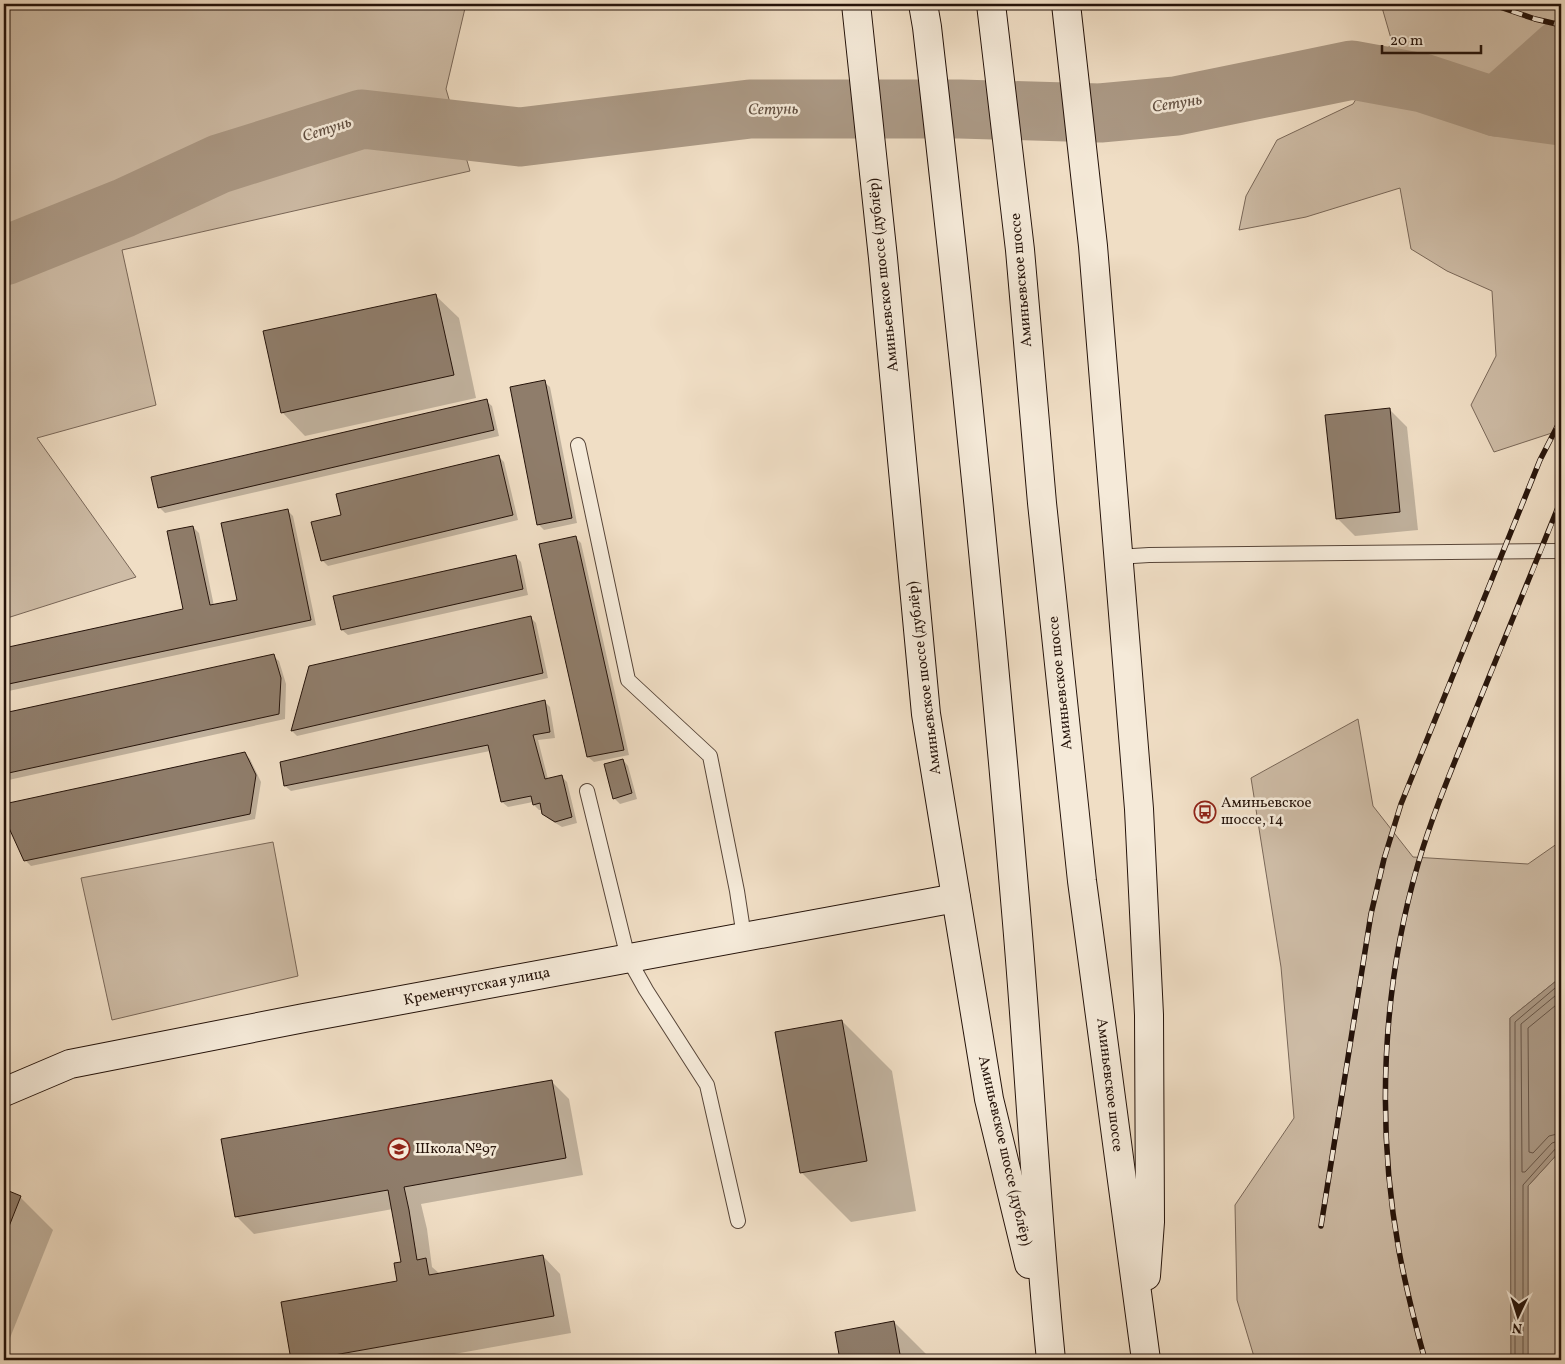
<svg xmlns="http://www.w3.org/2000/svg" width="1565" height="1364" viewBox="0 0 1565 1364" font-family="Vollkorn,serif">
	<rect width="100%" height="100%" fill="#f0dec5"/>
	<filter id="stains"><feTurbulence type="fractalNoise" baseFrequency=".004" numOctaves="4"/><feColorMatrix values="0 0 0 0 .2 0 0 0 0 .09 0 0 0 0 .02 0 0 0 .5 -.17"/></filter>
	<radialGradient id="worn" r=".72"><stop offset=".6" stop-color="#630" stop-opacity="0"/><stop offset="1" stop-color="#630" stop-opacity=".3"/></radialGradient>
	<g fill="#cdbba5" stroke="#796758">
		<path d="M4,4H466L446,89L470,171L122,250L156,405L37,438L136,577L4,619Z"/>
		<path d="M1381,4H1561V430L1494,452L1471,405L1496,356L1492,291L1447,271L1411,249L1400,188L1306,217L1239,230L1246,196L1277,140L1353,104L1392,42Z"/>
		<path d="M1358,719L1373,806L1413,857L1528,864L1561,841V977L1510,1018L1511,1360H1255L1237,1300L1235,1205L1294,1118L1281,967L1251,778Z"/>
		<path d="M273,842L298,976L112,1020L81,878Z"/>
		<path d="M1561,1150V1360H1528V1186Z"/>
	</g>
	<path fill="#ab9985" stroke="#756354" d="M1561,977V1150L1528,1186V1360H1511L1510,1018Z"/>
	<g fill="#0003">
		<path d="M435,295L459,318L476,398L305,436L282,412Z"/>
		<path d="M544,382L550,387L577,523L544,530L538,524Z"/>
		<path d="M486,401L492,406L499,436L165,513L159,507Z"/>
		<path d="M1389,409L1407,427L1418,530L1355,536L1337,518Z"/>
		<path d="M498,456L504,462L518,520L328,566L322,560L342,516Z"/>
		<path d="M287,510L293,516L316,625L4,692V649L185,610L193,527L199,533L214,606L239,601Z"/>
		<path d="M575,537L581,543L629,755L594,762L588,757L541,545Z"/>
		<path d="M515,556L521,562L528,595L348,635L342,630L335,597Z"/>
		<path d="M530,617L536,623L548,678L297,736L292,731L310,667Z"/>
		<path d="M273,656L279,661L286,684L285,719L4,781V714Z"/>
		<path d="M544,701L550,707L555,738L538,740L548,779L562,777L567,782L577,823L562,827L549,819L543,813L542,810H539L534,805L533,802L508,807L502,802L490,751L291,791L285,786Z"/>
		<path d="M244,753L250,759L261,782L255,819L31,866L25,860L4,814V805Z"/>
		<path d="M623,760L628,766L637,799L620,804L614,798Z"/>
		<path d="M842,1021L892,1071L916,1211L851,1222L801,1172Z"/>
		<path d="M551,1081L569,1099L583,1175L421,1204L427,1229L432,1267L440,1274L543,1256L560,1274L571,1333L421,1360H293L282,1303L398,1282L402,1263L393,1209L254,1234L236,1216Z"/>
		<path d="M4,1190L20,1197L53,1230L4,1353Z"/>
		<path d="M894,1322L932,1360H841L836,1333Z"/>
	</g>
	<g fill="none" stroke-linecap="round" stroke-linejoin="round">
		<g stroke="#685648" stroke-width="1">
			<path d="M1561,991L1521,1024L1522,1172H1525L1552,1143L1561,1140"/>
			<path d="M1561,1001L1528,1028L1529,1152L1533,1153L1549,1136L1561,1133"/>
			<path d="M1515,1360V1022L1561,983"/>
			<path d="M1523,1360V1185L1556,1148L1561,1147"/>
		</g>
		<g stroke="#ab9985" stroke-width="59">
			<path d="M1496,107L1561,49"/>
			<path d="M4,256L124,208L219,164L362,119L520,137L750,109H960L1100,113L1176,106L1352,70L1423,83L1496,107L1561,116"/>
		</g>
	</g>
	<g fill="#8f7d6b" stroke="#25130a">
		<path d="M436,294L454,375L281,413L263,331Z"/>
		<path d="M545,380L572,518L537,525L510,387Z"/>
		<path d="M487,399L494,430L158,508L151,477Z"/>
		<path d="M1390,408L1400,512L1336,519L1325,415Z"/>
		<path d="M499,455L513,515L321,561L311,522L341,515L336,494Z"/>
		<path d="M288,509L311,620L4,685V648L183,609L167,531L193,526L210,605L237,600L221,523Z"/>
		<path d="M576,536L624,750L587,757L539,544Z"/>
		<path d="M516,555L523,589L341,630L333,596Z"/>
		<path d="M531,616L543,673L291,731L309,666Z"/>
		<path d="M274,654L281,678L279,714L4,774V713Z"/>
		<path d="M545,700L550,732L533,735L545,779L562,775L572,817L555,822L542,814L540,803L533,805L531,796L501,802L488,745L284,786L280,762Z"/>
		<path d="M245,752L256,775L250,814L24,861L4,817V804Z"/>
		<path d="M623,759L632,793L613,799L604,764Z"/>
		<path d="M842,1020L867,1161L800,1173L775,1032Z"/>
		<path d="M552,1080L566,1158L404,1187L409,1210L417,1260L426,1258L429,1275L543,1255L554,1316L306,1360H291L281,1302L397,1281L394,1263L401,1262L388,1190L235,1217L221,1139Z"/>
		<path d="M4,1189L21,1196L4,1239Z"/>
		<path d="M894,1321L901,1360H840L835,1332Z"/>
	</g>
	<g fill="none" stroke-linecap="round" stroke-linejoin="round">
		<g stroke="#584639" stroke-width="16">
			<g id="lane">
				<path d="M578,445L628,680L710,756L737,891L744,937"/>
				<path d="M1117,557L1149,555L1561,551"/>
				<path d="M587,791L628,958L646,990L707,1085L738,1221"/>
			</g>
		</g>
		<g stroke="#25130a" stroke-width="30">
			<g id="secondary">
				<path d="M856,4L883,258L926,714L989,1099L1029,1264"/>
				<path d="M923,4L927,27C961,321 991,616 1016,911C1029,1060 1036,1211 1051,1360"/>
				<path d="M991,4L1020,250L1042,503L1082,881L1146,1360"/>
				<path d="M1066,4L1093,246L1139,809L1149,1015L1150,1222L1146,1276"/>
				<path d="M4,1092L70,1064L304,1018L956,898"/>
			</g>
		</g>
		<use href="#lane" stroke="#f5ead9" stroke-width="14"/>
		<use href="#secondary" stroke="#f5ead9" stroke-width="28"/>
		<g stroke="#25130a" stroke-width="5.5">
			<g id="rail">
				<path d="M1491,4L1535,19L1561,25"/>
				<path d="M1321,1226L1371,914L1384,859L1401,804L1540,460L1561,419"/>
				<path d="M1425,1360C1415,1324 1406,1288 1399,1251C1376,1124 1382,987 1418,864C1434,809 1457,757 1478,704C1506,636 1534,568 1561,500"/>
			</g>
		</g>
		<use href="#rail" stroke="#f5ead9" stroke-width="4" stroke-dasharray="11" stroke-linecap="butt"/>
	</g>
	<defs>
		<g id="bus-ring" transform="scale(1.125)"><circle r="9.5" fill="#f5ead9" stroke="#8f2418" stroke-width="1.5"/><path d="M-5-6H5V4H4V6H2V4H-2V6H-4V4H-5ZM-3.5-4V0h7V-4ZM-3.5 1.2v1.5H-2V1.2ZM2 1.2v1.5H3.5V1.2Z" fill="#8f2418"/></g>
		<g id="school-ring" transform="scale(1.125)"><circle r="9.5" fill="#f5ead9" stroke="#8f2418" stroke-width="1.5"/><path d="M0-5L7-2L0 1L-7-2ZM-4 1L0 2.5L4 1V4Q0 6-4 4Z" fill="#8f2418"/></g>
	</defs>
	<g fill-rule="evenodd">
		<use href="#bus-ring" x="1205" y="812"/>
		<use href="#school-ring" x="399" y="1149"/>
	</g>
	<g text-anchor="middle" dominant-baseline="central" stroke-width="5" stroke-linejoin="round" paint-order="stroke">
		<g font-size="15" fill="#25130a" stroke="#f5ead9">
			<text transform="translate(884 275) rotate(-96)">Аминьевское шоссе (дублёр)</text>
			<text transform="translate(1022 280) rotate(-95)">Аминьевское шоссе</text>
			<text transform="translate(925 678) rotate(-97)">Аминьевское шоссе (дублёр)</text>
			<text transform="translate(1061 683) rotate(-96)">Аминьевское шоссе</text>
			<text transform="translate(477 987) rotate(-11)">Кременчугская улица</text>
			<text transform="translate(1109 1085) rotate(83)">Аминьевское шоссе</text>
			<text transform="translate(1004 1151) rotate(77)">Аминьевское шоссе (дублёр)</text>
		</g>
		<g font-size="15" fill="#25130a" stroke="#f5ead9" text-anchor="start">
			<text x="1221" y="803">Аминьевское<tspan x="1221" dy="17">шоссе, 14</tspan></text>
			<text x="415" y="1149">Школа №97</text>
		</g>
		<g font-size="16" font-style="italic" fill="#614f41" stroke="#f5ead9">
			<text transform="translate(1177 104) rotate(-9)">Сетунь</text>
			<text transform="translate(773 110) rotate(-1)">Сетунь</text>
			<text transform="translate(327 130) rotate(-18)">Сетунь</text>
		</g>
	</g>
	<rect width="1565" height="1364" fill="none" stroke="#f0dec5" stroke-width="20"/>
	<rect x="5" y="5" width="1555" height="1354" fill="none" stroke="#25130a" stroke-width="2.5"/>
	<rect x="10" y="10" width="1545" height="1344" fill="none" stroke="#25130a"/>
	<g transform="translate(1518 1316) rotate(184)" stroke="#f5ead9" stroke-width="4" paint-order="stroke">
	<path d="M0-4L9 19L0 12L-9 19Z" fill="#25130a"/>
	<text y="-8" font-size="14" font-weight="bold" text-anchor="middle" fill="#25130a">N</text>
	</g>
	<path d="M1382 45v8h99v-8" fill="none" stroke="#25130a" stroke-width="2.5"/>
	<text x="1390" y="45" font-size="15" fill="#25130a" stroke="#f5ead9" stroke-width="4" paint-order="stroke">20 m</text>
	<rect width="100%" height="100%" filter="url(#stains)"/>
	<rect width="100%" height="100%" fill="url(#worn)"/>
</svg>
